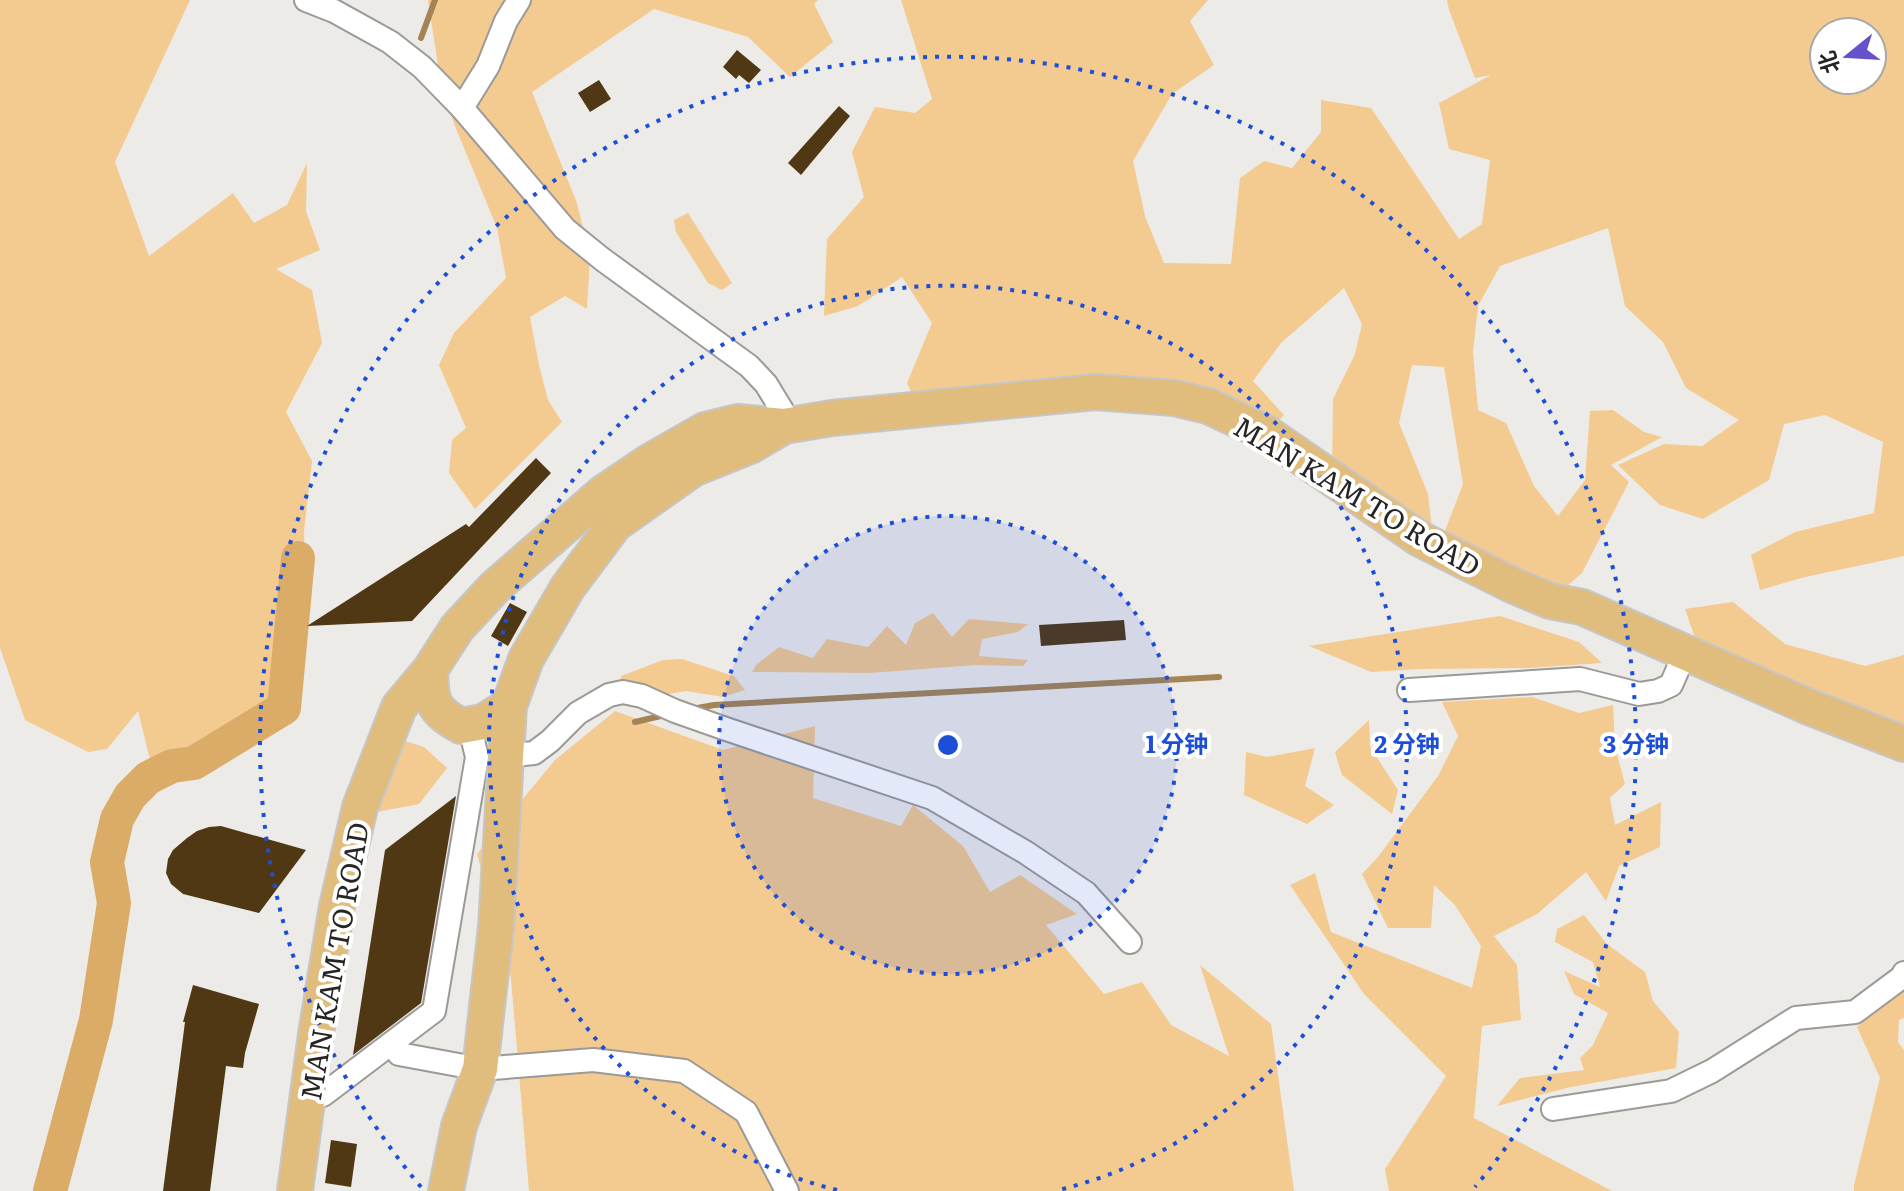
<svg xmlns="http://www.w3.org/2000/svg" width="1904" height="1191" viewBox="0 0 1904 1191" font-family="Literata,'Noto Sans SC',serif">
	<rect width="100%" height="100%" fill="#edebe8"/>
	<g fill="#f3ca90" fill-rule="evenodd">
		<path d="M0,0H190L115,162L149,256L233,193L254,223L287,205L307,163L306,211L320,250L276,269L312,290L322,343L286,412L312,461L304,531L307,619L292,656L300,682L295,707L205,762L153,772L138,711L107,749L88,752L25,720L0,648Z"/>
		<path d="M428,0H818L814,4L833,42L790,77L748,37L654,9L532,92L577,203L590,257L587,309L565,296L530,317L539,365L548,400L562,422L475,509L449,473L452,440L466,428L439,365L454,333L506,278L497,228L455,126L441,85Z"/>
		<path d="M901,0H1208L1190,21L1214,65L1172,94L1133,161L1145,216L1164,263L1231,264L1240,178L1264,161L1292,168L1321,132V100L1371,108L1459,239L1482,224L1490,160L1449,149L1439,103L1491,75L1475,78L1449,10L1447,0H1904V556L1805,577L1760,590L1751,555L1795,532L1874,513L1883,442L1825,415L1784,424L1769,480L1703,519L1660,505L1618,465L1664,444L1702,446L1739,420L1686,388L1663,342L1625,306L1608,228L1500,266L1478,306L1473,352L1478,410L1506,423L1534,486L1558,516L1585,480L1590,411L1613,410L1644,432L1662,437L1611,465L1629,482L1582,573L1550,601L1436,554L1463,484L1444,367L1412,365L1399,423L1428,494L1433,539L1332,469L1333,399L1355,354L1362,324L1344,288L1281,343L1253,381L1284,415L1272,428L1176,388L917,405L907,383L932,323L902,277L858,306L824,316L827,239L864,197L852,152L875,107L915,113L932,99ZM1824,32H1872V80H1824Z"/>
		<path d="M688,213L732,283L722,290L708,283L676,232L674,220Z"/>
		<path d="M1733,602L1785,644L1865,666L1904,655V742L1703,661L1685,609Z"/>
		<path d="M933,613L952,637L969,619L1028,624L1018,632L982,639L979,656L1028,660L1023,666L976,665L870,673L752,672L756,665L779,647L813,658L827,639L868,647L887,626L906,645L915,623Z"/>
		<path d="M1500,616L1579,642L1602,663L1529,668L1418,669L1371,672L1309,646Z"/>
		<path d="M682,659L734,676L745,690L723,697L686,691L618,703L621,676L663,660Z"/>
		<path d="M1532,697L1579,713L1613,705L1615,747L1625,784L1610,798L1615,825L1661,802L1660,847L1619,866L1606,901L1586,872L1537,914L1494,936L1517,965L1521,1020L1482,1026L1474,1118L1612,1191H1389L1385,1169L1446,1076L1364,994L1290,885L1315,873L1331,932L1472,988L1481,946L1455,905L1434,885L1431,928H1388L1362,874L1378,857L1438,776L1458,736L1442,702Z"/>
		<path d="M615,711L723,750L815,726L813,798L901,826L913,805L963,846L990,892L1020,875L1077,914L1046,925L1104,994L1142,982L1171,1025L1229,1056L1200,965L1271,1024L1294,1191H529L511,979L477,854L555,760Z"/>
		<path d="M1369,720L1370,747L1398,790L1392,814L1342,775L1335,752Z"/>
		<path d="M405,741L424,747L447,768L419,804L371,813L393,752Z"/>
		<path d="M1315,748L1305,786L1334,805L1307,824L1244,795L1246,752L1267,757Z"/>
		<path d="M1584,915L1607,944L1645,972L1653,1001L1679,1032L1676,1068L1571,1087L1497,1106L1520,1078L1584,1070L1580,1058L1593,1045L1608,1013L1574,994L1564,971L1600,987L1593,962L1555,942L1557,929Z"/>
		<path d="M1904,982V1018L1899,1020L1898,1042L1904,1050V1191H1854V1185L1880,1078L1857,1027L1883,1007Z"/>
	</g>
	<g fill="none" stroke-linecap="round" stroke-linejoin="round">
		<g stroke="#a48454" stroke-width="6">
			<path d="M421,38L435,0"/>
			<path d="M692,709L714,705L1219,677"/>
			<path d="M635,722L665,715"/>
		</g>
		<path stroke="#daac68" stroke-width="34" d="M50,1191L96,1020L114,903L107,862L117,819L130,796L148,778L172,766L194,763L284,708L298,558"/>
	</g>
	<g fill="#4f3813">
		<path d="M737,50L761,70L749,83L739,75L736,79L723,67Z"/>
		<path d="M599,80L611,99L590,112L578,93Z"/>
		<path d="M839,106L850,116L801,175L788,163Z"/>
		<path d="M536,458L551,473L412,621L307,626L466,524L469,527Z"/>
		<path d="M510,603L527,612L508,646L491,636Z"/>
		<path d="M1124,620L1126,640L1041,646L1039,625Z"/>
		<path d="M456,796L421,1003L353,1055L385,850Z"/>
		<path d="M221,826L306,850L259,913L183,894L171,884L166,873L168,859L173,850L187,838L197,831L209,827Z"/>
		<path d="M193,985L259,1004L245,1053L243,1068L226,1066L210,1191H163L185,1022H183Z"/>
		<path d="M331,1140L357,1144L351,1187L325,1183Z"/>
	</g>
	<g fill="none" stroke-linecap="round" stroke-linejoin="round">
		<g stroke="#9c9a97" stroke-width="26">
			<g id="street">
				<path d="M306,0L334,11L390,42L422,67L462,108L565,229L602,259L749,366L766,384L791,425"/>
				<path d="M462,108L488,66L506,21L519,0"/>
				<path d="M1409,690L1580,679L1639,694L1658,691L1671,685L1685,653"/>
				<path d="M507,747L514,755L534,753L550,741L578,713L609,695L623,692L642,696L675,711L726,729L932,798L1025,852L1086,893L1130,942"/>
				<path d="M392,1043L399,1054L480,1069L593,1060L684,1071L746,1112L787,1191"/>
				<path d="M323,1095L434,1011L477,757L469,724"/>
				<path d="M1553,1109L1671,1091L1712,1071L1796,1018L1855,1012L1902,977L1904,973"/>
			</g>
		</g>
		<g stroke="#c7c6c6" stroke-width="38">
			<g id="primary">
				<path d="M430,670C431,702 432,710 461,726L483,722L509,706"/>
				<path d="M295,1191L316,1034L337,906L360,807L399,707L430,670L457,628L495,587L603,493L649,462L705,430L738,422L784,426L832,418L1095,392L1174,398L1208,406L1266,433L1420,539L1512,585L1550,601L1582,607L1809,707L1904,744"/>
				<path d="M446,1191L459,1126L480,1069L496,927L509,706L526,659L568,587L615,524L693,469L750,446L784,426"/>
			</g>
		</g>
		<use href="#street" stroke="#fff" stroke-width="22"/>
		<use href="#primary" stroke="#e0bc7d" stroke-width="34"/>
	</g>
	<circle cx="948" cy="745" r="229" fill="#1d4ed8" fill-opacity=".12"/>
	<g fill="none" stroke="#1d4ed8" stroke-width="4" stroke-dasharray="4 8">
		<circle cx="948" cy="745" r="229"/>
		<path d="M837 1190A459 459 0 1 1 1059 1190"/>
		<path d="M421 1187A688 688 0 1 1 1475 1187"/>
	</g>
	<g text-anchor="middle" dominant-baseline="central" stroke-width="8" stroke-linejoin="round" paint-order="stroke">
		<g font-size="28" fill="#262524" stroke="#fff">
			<text transform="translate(1358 495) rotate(31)">MAN KAM TO ROAD</text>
			<text transform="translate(333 961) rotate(-80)">MAN KAM TO ROAD</text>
		</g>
	</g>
	<circle cx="948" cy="745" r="12" fill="#1d4ed8" stroke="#fff" stroke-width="4"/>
	<g font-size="24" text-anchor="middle" font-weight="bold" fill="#1d4ed8" stroke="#fff" stroke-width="8" stroke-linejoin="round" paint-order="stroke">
		<text x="1177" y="753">1 分钟</text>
		<text x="1407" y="753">2 分钟</text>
		<text x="1636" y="753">3 分钟</text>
	</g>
	<g transform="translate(1848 56) rotate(252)"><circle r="38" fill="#ffffff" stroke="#a8a8a7" stroke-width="2"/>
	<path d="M0-6L14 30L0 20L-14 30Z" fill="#6651ca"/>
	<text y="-12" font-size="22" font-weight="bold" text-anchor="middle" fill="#262524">北</text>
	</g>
</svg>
